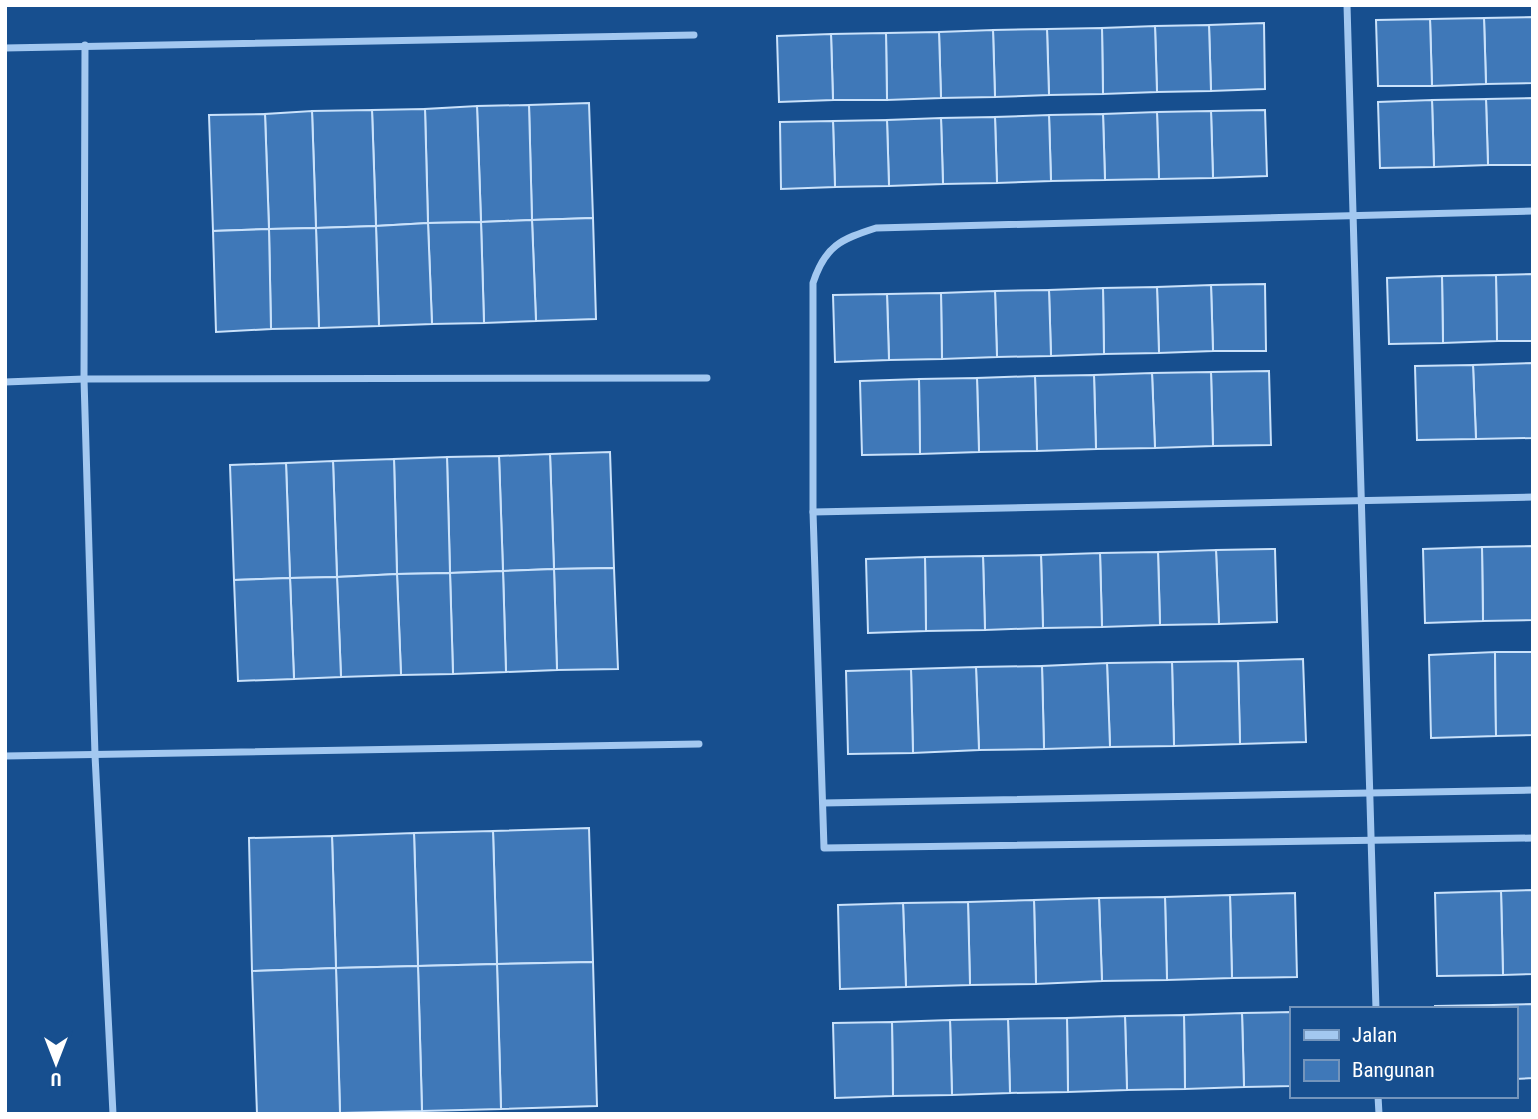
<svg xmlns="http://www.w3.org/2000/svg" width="1538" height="1119" viewBox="0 0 1538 1119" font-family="'Roboto Condensed',sans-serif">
	<rect width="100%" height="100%" fill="#174f8f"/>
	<g fill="#3f78b8" stroke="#cae2fb" stroke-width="2">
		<path d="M1533,17V83L1486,84L1484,18Z"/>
		<path d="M1484,18L1486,84L1432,86L1430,19Z"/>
		<path d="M1430,19L1432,86H1378L1376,20Z"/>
		<path d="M1264,23L1265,89L1211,91L1209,25Z"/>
		<path d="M1209,25L1211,91L1157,92L1155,26Z"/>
		<path d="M1155,26L1157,92L1103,94L1102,28Z"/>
		<path d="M1102,28L1103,94L1049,95L1047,29Z"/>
		<path d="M1047,29L1049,95L995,97L993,30Z"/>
		<path d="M993,30L995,97L941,98L939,32Z"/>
		<path d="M939,32L941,98L887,100L886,33Z"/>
		<path d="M886,33L887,100H833L831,34Z"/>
		<path d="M831,34L833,100L779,102L777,36Z"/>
		<path d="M1533,98V165H1488L1486,99Z"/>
		<path d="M1486,99L1488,165L1434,167L1432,100Z"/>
		<path d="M1432,100L1434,167L1380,168L1378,102Z"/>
		<path d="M589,103L593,218L532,220L529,105Z"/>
		<path d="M529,105L532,220L481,222L477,106Z"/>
		<path d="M477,106L481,222L428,223L425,109Z"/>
		<path d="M425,109L428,223L376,226L372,110Z"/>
		<path d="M372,110L376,226L316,228L312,111Z"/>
		<path d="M1265,110L1267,176L1213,178L1211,111Z"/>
		<path d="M312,111L316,228L269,229L265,114Z"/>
		<path d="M1211,111L1213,178L1159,179L1157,112Z"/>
		<path d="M1157,112L1159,179L1105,180L1103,114Z"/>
		<path d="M265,114L269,229L213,231L209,115Z"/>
		<path d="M1103,114L1105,180L1051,181L1049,115Z"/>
		<path d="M1049,115L1051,181L997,183L995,117Z"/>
		<path d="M995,117L997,183L943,184L941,118Z"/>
		<path d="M941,118L943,184L889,186L887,120Z"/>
		<path d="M887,120L889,186L835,187L833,121Z"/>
		<path d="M833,121L835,187L781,189L780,122Z"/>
		<path d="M593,218L596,319L536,321L532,220Z"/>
		<path d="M532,220L536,321L484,323L481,222Z"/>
		<path d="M481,222L484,323L432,324L428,223Z"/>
		<path d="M428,223L432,324L379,326L376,226Z"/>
		<path d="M376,226L379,326L319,328L316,228Z"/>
		<path d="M316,228L319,328L271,329L269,229Z"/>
		<path d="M269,229L271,329L216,332L213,231Z"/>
		<path d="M1533,274V341H1497L1496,275Z"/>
		<path d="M1496,275L1497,341L1443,343L1442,276Z"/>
		<path d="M1442,276L1443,343L1389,344L1387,278Z"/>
		<path d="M1265,284L1266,351H1213L1211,285Z"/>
		<path d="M1211,285L1213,351L1159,353L1157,287Z"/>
		<path d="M1157,287L1159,353L1104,354L1103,288Z"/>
		<path d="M1103,288L1104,354L1051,356L1049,290Z"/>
		<path d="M1049,290L1051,356L997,357L995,291Z"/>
		<path d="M995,291L997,357L942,359L941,293Z"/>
		<path d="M941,293L942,359L889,360L887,294Z"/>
		<path d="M887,294L889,360L835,362L833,295Z"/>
		<path d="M1532,363L1533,438L1476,439L1473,365Z"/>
		<path d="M1473,365L1476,439L1417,440L1415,366Z"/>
		<path d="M1269,371L1271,445L1213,446L1211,372Z"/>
		<path d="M1211,372L1213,446L1155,448L1152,373Z"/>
		<path d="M1152,373L1155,448L1096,449L1094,375Z"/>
		<path d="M1094,375L1096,449L1037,451L1035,376Z"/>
		<path d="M1035,376L1037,451L979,452L977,378Z"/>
		<path d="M977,378L979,452L920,454L919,379Z"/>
		<path d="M919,379L920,454L862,455L860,381Z"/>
		<path d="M610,452L614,568L554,569L550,454Z"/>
		<path d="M550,454L554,569L503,571L499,456Z"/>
		<path d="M499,456L503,571L450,573L447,457Z"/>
		<path d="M447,457L450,573L397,574L394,459Z"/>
		<path d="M394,459L397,574L337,577L333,461Z"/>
		<path d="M333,461L337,577L290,578L286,463Z"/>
		<path d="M286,463L290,578L234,580L230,465Z"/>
		<path d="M1533,546V620L1483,621L1482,547Z"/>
		<path d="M1482,547L1483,621L1425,623L1423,549Z"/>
		<path d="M1275,549L1277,622L1219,624L1216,550Z"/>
		<path d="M1216,550L1219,624L1160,625L1158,552Z"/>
		<path d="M1158,552L1160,625L1102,627L1100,553Z"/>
		<path d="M1100,553L1102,627L1043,628L1041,555Z"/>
		<path d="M1041,555L1043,628L985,630L983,556Z"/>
		<path d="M983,556L985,630L926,631L925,557Z"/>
		<path d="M925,557L926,631L868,633L866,559Z"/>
		<path d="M614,568L618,669L557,670L554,569Z"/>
		<path d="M554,569L557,670L506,672L503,571Z"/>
		<path d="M503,571L506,672L453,674L450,573Z"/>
		<path d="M450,573L453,674L401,675L397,574Z"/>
		<path d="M397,574L401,675L341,677L337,577Z"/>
		<path d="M337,577L341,677L294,679L290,578Z"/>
		<path d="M290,578L294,679L238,681L234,580Z"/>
		<path d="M1495,652L1496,736L1431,738L1429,655Z"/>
		<path d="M1495,652H1533V735L1496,736Z"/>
		<path d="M1303,659L1306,742L1240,744L1238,661Z"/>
		<path d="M1238,661L1240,744L1174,746L1172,662Z"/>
		<path d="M1172,662L1174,746L1110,747L1107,663Z"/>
		<path d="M1107,663L1110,747L1044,749L1042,666Z"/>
		<path d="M1042,666L1044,749L979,750L976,667Z"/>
		<path d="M976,667L979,750L913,753L911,669Z"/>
		<path d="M911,669L913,753L848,754L846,671Z"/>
		<path d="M589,828L593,962L497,964L493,831Z"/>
		<path d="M493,831L497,964L418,966L414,833Z"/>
		<path d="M414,833L418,966L336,968L332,836Z"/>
		<path d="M332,836L336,968L252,971L249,838Z"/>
		<path d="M1533,890V974L1503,975L1501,891Z"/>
		<path d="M1501,891L1503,975L1437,976L1435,893Z"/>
		<path d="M1295,893L1297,977L1232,978L1230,895Z"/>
		<path d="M1230,895L1232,978L1167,980L1165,897Z"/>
		<path d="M1165,897L1167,980L1102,981L1099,898Z"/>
		<path d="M1099,898L1102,981L1036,984L1034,900Z"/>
		<path d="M1034,900L1036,984L970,985L968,902Z"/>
		<path d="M968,902L970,985L906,987L903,903Z"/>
		<path d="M903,903L906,987L840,989L838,905Z"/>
		<path d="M593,962L597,1106L501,1109L497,964Z"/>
		<path d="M497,964L501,1109L422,1111L418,966Z"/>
		<path d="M418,966L422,1111L340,1113L336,968Z"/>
		<path d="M336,968L340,1113L257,1114L252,971Z"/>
		<path d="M1533,1004V1078L1515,1079V1009H1493V1005Z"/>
		<path d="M1493,1005V1009H1435V1006Z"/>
		<path d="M1291,1012V1086L1244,1087L1242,1013Z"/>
		<path d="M1242,1013L1244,1087L1185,1089L1184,1015Z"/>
		<path d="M1184,1015L1185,1089L1127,1090L1125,1016Z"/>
		<path d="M1125,1016L1127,1090L1068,1092L1067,1018Z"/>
		<path d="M1067,1018L1068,1092L1010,1093L1008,1019Z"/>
		<path d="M1008,1019L1010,1093L952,1095L950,1020Z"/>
		<path d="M950,1020L952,1095L893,1096L892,1022Z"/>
		<path d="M892,1022L893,1096L835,1098L833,1023Z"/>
	</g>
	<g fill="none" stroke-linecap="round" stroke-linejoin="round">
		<g stroke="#a3c8f0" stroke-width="7">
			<path d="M1347,5L1376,1009"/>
			<path d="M85,45L84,379L95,755L113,1114"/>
			<path d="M5,48L694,35"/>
			<path d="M1533,211L876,228C841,239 825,246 813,283V512L824,848L1533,838"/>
			<path d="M5,382L84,379L707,378"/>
			<path d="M813,512L1533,497"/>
			<path d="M5,756L699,744"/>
			<path d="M823,803L1533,790"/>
			<path d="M1378,1096L1379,1114"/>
		</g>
	</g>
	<rect width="1538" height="1119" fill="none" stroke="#ffffff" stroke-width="14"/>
	<rect x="1290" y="1007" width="228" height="91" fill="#174f8f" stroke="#7495bc" stroke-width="2"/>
	<rect x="1304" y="1030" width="35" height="10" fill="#a3c8f0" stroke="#7495bc" stroke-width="2"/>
	<text x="1352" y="1042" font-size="21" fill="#ffffff">Jalan</text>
	<rect x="1304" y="1060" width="35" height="21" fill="#3f78b8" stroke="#7495bc" stroke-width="2"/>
	<text x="1352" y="1077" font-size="21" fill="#ffffff">Bangunan</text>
	<g transform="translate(56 1063) rotate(180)" stroke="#174f8f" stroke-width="5" paint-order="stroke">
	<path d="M0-5L12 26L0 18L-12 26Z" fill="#ffffff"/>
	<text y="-10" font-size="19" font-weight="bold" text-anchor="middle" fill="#ffffff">U</text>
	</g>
</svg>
